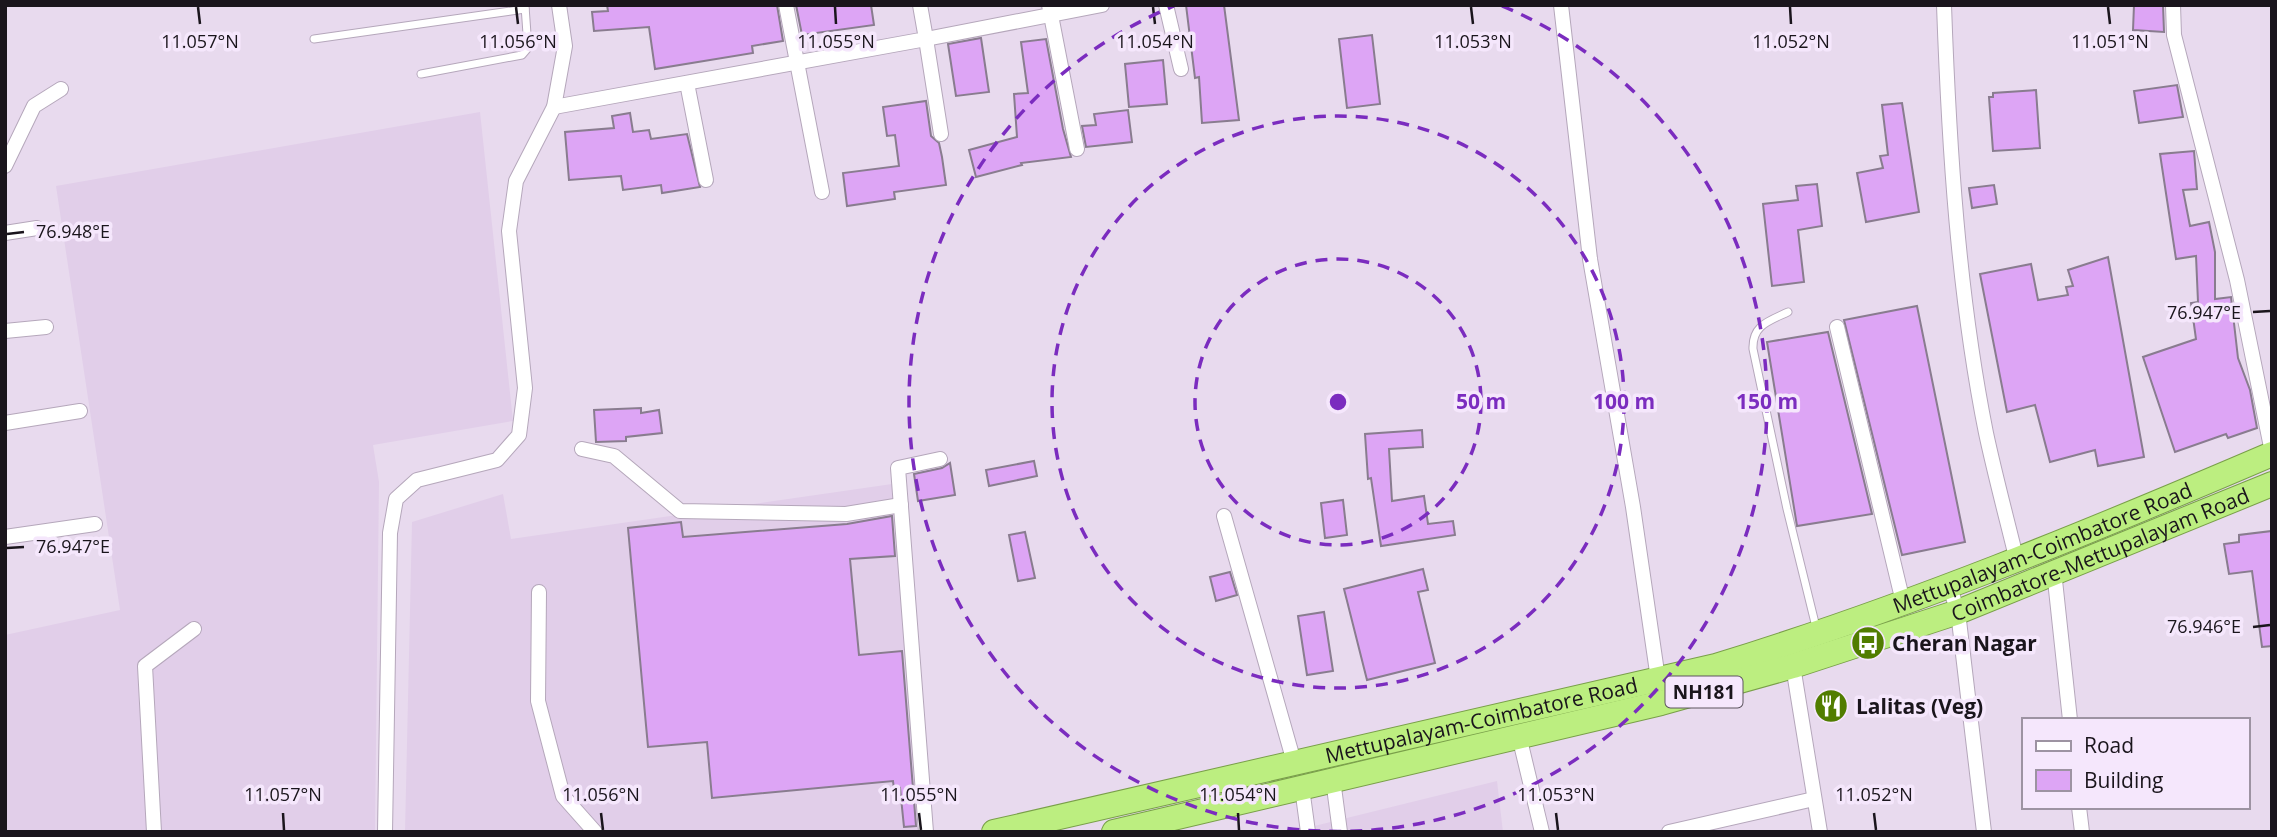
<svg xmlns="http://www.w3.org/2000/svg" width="2277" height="837" viewBox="0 0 2277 837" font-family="'Open Sans',sans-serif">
	<rect width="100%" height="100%" fill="#e8daee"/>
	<g fill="#e1cee9">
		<path d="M480,112L513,421L373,445L379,482L375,832H5V635L120,610L56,186Z"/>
		<path d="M899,483L918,831L405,832L412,522L503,494L511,539Z"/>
		<path d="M1497,781L1503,832H1290Z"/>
	</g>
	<g fill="#dda5f5" stroke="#897c8f" stroke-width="2">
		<path d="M607,5H777L783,41L752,46L753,53L655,69L649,27L594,31L592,12L608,11Z"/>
		<path d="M796,5H871L874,25L802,35Z"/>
		<path d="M1186,5H1224L1239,120L1202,123L1199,77L1195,78Z"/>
		<path d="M2134,5H2163L2164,32L2133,30Z"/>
		<path d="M1372,35L1380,104L1347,108L1339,39Z"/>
		<path d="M981,38L989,92L956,96L948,44Z"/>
		<path d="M1046,39L1063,129L1071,157L1021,163L1022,165L976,177L969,150L1017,137L1014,94L1028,93L1021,42Z"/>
		<path d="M1163,60L1167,104L1129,107L1125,64Z"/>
		<path d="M2177,85L2183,117L2139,123L2134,91Z"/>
		<path d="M2036,90L2040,148L1993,151L1989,97H1993V93Z"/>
		<path d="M926,101L931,136L939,143L942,157L946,185L894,192L895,199L847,206L843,173L899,166L895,135L887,136L883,107Z"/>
		<path d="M1902,103L1919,212L1866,222L1857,173L1883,168L1880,156L1888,155L1882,105Z"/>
		<path d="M1128,110L1132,142L1086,147L1082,126L1096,125L1094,114Z"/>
		<path d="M630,113L633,132L649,130L651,139L687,134L700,187L662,193L661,185L623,190L621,176L569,180L565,132L614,128L612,116Z"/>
		<path d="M2194,151L2197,189L2183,190L2190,226L2209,222L2215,252V299L2231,297L2238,358L2250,390L2257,428L2228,438L2226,434L2175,452L2143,357L2196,339L2191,303L2198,302L2196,256L2176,259L2160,154Z"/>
		<path d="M1817,184L1822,226L1798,230L1804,282L1772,286L1763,204L1798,200L1796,186Z"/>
		<path d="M1994,185L1997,204L1972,208L1969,188Z"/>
		<path d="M2108,257L2144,457L2098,466L2095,450L2050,462L2035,405L2007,412L1980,274L2031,264L2038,300L2068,295L2066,287L2073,286L2068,270Z"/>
		<path d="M1917,306L1965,542L1902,555L1844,320Z"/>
		<path d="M1828,332L1872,514L1797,526L1767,342Z"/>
		<path d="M641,408V413L659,410L662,433L626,437V441L596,442L594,410Z"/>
		<path d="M1422,430L1423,447L1389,449L1392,501L1424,496L1428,524L1453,521L1455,535L1381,546L1371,478L1368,479L1365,434Z"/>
		<path d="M1034,461L1037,476L989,486L986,470Z"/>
		<path d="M950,463L955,495L918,501L914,474L942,468Z"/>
		<path d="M1343,500L1347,535L1325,538L1321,503Z"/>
		<path d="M892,516L895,556L850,559L859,655L902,651L916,826L904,827L900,788L894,789L893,781L712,798L707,742L648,747L628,528L681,522L683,537L847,524Z"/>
		<path d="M2272,531V646L2262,647L2252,571L2229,574L2224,544L2239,542V535Z"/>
		<path d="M1025,532L1035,578L1018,581L1009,535Z"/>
		<path d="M1423,569L1428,590L1418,592L1435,663L1367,680L1344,589Z"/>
		<path d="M1230,572L1237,595L1216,601L1210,577Z"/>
		<path d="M1324,612L1333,671L1307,675L1298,616Z"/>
	</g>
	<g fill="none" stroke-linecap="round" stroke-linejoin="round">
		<g stroke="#b5a7bb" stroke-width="9">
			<g id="service">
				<path d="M314,39L525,9"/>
				<path d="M421,74L522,55L528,48L525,6"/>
				<path d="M1788,312C1769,321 1752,325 1753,349L1787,509L1816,627"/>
			</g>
		</g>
		<g stroke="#b5a7bb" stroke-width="16">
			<g id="minor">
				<path d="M786,5L822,192"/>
				<path d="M1049,5L1077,149"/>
				<path d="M1166,5L1181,69"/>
				<path d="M1561,5L1590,259L1633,507L1658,679"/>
				<path d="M1944,5C1949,147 1958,293 1986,433C1995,475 2006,516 2016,557"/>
				<path d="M2173,5L2174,35L2237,280L2272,452"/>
				<path d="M687,83L706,180"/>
				<path d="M554,107L926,39L920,5"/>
				<path d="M941,134L926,39L1102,5"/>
				<path d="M5,166L34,106L61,89"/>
				<path d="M5,233L37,228"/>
				<path d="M1837,327L1903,602"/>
				<path d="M5,331L46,327"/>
				<path d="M5,423L80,411"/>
				<path d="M582,449L614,456L680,511L846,514L901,505"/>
				<path d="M1224,516L1294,762"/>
				<path d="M5,537L95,524"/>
				<path d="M2054,571L2070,720"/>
				<path d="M1949,585L1958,612L1984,832"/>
				<path d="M539,592L538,701L563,796L595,832"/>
				<path d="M1793,666L1820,832"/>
				<path d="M1519,736L1542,832"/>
				<path d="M1333,780L1340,832"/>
				<path d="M1302,788L1308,832"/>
				<path d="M2079,807L2082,832"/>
				<path d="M154,832L145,666L194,629"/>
				<path d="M385,832L390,533L396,499L417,480L497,460L519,435L525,388L509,231L516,181L554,107L565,46L559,5"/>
				<path d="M926,832L898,468L940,459"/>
				<path d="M1669,832L1814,799"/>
			</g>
		</g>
		<g stroke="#799f49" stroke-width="26">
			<g id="trunk">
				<path id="s1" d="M994,832L1716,666C1905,608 2090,532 2272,454"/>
				<path id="s2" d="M1114,832L1661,703L1793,666L1958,612L2272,484"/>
			</g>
		</g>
		<use href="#service" stroke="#fff" stroke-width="7"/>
		<use href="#minor" stroke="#fff" stroke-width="14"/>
		<use href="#trunk" stroke="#bcee80" stroke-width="24"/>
	</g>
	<path fill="none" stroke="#1a151c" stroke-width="2.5" d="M198,7L200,24M516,7L518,24M835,7L836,24M1153,7L1155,24M1471,7L1473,24M1790,7L1791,24M2108,7L2110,24M7,234L24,232M2253,312L2270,311M7,548L24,547M2253,627L2270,625M283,813L284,830M601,813L603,830M919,813L921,830M1238,813L1239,830M1556,813L1558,830M1874,813L1876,830"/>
	<g fill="none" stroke="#7b2cbf" stroke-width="3.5" stroke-dasharray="12 9">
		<circle cx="1338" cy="402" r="143"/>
		<circle cx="1338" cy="402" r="286"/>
		<path d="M1502 6A429 429 0 1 1 1174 6"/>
	</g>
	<defs>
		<g id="bus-disc" transform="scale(1.75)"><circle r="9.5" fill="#517d00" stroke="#f5e7fc"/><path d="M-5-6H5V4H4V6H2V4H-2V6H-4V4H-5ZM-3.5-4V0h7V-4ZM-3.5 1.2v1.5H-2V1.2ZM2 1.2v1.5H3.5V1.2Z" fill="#fff"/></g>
		<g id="restaurant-disc" transform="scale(1.75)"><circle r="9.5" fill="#517d00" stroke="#f5e7fc"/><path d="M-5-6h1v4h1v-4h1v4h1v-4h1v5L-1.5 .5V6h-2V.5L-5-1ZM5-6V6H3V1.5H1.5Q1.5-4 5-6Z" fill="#fff"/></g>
	</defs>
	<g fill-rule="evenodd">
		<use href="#bus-disc" x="1868" y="643"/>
		<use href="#restaurant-disc" x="1831" y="706"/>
	</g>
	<g text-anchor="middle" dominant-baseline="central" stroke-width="7" stroke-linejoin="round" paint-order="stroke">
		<rect fill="#f5e7fc" stroke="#5c545f" stroke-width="2" x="1665.5" y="676.5" width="77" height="31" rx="5"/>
		<g font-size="19" font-weight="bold" fill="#1a151c">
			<text x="1704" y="692">NH181</text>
		</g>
		<g font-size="21" fill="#1a151c" stroke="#f5e7fc">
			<text stroke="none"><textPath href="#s1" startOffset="1088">Mettupalayam-Coimbatore Road</textPath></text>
			<text stroke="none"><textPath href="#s2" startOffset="1026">Coimbatore-Mettupalayam Road</textPath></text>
			<text stroke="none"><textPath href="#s1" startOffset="500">Mettupalayam-Coimbatore Road</textPath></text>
		</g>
		<g font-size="21" font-weight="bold" fill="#1a151c" stroke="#f5e7fc" text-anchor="start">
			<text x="1892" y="643">Cheran Nagar</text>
			<text x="1856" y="706">Lalitas (Veg)</text>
		</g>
	</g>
	<g font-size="18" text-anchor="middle" fill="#1a151c" stroke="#f5e7fc" stroke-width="7" stroke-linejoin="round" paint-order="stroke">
		<text x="200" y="48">11.057°N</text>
		<text x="518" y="48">11.056°N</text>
		<text x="836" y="48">11.055°N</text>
		<text x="1155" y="48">11.054°N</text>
		<text x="1473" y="48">11.053°N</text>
		<text x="1791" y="48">11.052°N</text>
		<text x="2110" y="48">11.051°N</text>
		<text x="73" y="238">76.948°E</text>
		<text x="2204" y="319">76.947°E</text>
		<text x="73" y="553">76.947°E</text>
		<text x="2204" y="633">76.946°E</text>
		<text x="283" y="801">11.057°N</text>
		<text x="601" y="801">11.056°N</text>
		<text x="919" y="801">11.055°N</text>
		<text x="1238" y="801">11.054°N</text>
		<text x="1556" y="801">11.053°N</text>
		<text x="1874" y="801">11.052°N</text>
	</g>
	<circle cx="1338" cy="402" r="10" fill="#7b2cbf" stroke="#f5e7fc" stroke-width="3.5"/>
	<g font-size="21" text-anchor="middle" font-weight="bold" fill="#7b2cbf" stroke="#f5e7fc" stroke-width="7" stroke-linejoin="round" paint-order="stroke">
		<text x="1481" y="409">50 m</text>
		<text x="1624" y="409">100 m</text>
		<text x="1767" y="409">150 m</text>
	</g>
	<rect width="2277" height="837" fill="none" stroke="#1a151c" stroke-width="14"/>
	<rect x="2022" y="718" width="228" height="91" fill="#f5e7fc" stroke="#9d93a2" stroke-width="2"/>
	<rect x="2036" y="741" width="35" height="10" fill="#ffffff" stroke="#9d93a2" stroke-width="2"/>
	<text x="2084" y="753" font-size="21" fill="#1a151c">Road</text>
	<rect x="2036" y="770" width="35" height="21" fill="#dda5f5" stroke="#9d93a2" stroke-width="2"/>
	<text x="2084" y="788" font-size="21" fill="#1a151c">Building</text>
</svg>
